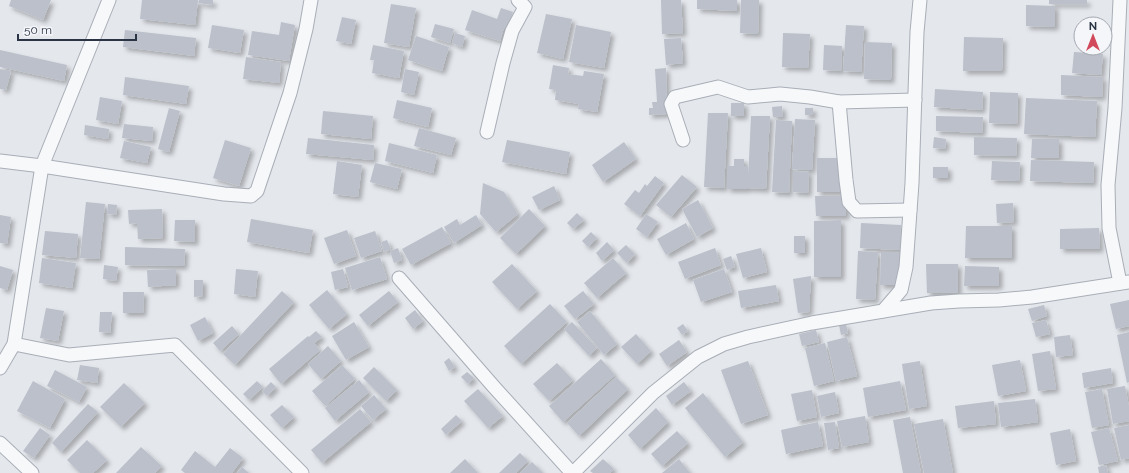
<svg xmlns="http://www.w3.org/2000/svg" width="1129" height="473" viewBox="0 0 1129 473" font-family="Raleway,sans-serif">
	<defs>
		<filter id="shadow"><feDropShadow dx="3.5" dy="3.5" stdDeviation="2" flood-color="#0004"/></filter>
	</defs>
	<rect width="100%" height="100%" fill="#e4e7ec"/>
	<g fill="#bbc0ca" filter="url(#shadow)">
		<path d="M11,0H51L43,20L9,6Z"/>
		<path d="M142,0H198L195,25L140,19Z"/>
		<path d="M199,0H213V5L198,3Z"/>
		<path d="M661,0H681L683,33L662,34Z"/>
		<path d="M697,0H737V11L697,9Z"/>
		<path d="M741,0H759L758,34L740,33Z"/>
		<rect x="1049" y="0" width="38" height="4"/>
		<path d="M391,4L416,8L409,47L384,43Z"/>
		<path d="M1026,5L1055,6V27L1026,26Z"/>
		<path d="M501,8L513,12L507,29L504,28L500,41L465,30L472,10L497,19Z"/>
		<path d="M546,14L572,19L563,59L537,53Z"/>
		<path d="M342,17L356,20L351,44L336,41Z"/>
		<path d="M281,22L295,25L289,61L248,55L252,31L279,35Z"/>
		<path d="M435,24L454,29L450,43L431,37Z"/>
		<path d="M212,25L244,30L240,53L208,48Z"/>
		<path d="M576,25L611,32L604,68L569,62Z"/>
		<path d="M846,25L864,26L861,72L843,71Z"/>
		<path d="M125,30L196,38L194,56L123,47Z"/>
		<path d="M455,33L465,36L462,47L452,43Z"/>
		<path d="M783,33L810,34L808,68L782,67Z"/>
		<path d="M1080,35H1081V48H1097V51L1079,49Z"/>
		<path d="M416,36L449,47L442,71L408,60Z"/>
		<path d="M964,37L1003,38L1002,71H963Z"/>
		<path d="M681,38L683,63L666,65L664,39Z"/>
		<path d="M865,42L892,43L891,80L864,79Z"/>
		<path d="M373,45L404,51L399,78L372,73L374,60H370Z"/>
		<path d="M824,45L842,46L841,71L823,70Z"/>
		<path d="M0,50L67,65L64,81L0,67Z"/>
		<path d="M1074,52L1103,54L1101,75L1072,73Z"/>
		<path d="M246,57L281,62L279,83L243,79Z"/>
		<path d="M553,65L569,68L568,74L583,76L584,71L604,74L597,112L578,109L579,104L555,100L556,90L549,89Z"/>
		<path d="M666,68L667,114L649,115V108H653L652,102H657L655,69Z"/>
		<path d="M0,69L11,71L6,90L0,89Z"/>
		<path d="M405,69L419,72L414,95L401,92Z"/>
		<path d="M1061,75L1103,77L1102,97L1061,95Z"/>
		<path d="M125,77L189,86L186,104L123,95Z"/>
		<path d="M935,89L983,92L982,110L934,107Z"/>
		<path d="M990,92L1018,93L1017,124L989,123Z"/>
		<path d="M100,97L122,101L118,124L96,120Z"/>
		<path d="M1026,98L1097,101L1095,137L1024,134Z"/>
		<path d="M397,100L432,108L428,127L393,118Z"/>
		<rect x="731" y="103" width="13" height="13"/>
		<path d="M782,106L783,117H773L772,107Z"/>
		<path d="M169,108L180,111L169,152L158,149Z"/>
		<rect x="805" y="108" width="8" height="7"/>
		<path d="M323,111L373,116L371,139L321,134Z"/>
		<path d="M708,113H728L724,188L704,187Z"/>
		<path d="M751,116H770L766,189L747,188V189H727V166H734V159H744V166H748V181Z"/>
		<path d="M936,116L983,117L982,133L936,131Z"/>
		<path d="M795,119L815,120L812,170L792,169Z"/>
		<path d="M776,120L792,121L789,193L772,192Z"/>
		<path d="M124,124L153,127L152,141L122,138Z"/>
		<path d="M85,125L109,129L108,139L84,135Z"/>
		<path d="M419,128L456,138L451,155L414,146Z"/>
		<path d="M934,137L946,139L945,149L933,148Z"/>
		<path d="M974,137L1017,138L1016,156L974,155Z"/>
		<path d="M308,138L374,145L373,160L306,154Z"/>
		<path d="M1032,139H1059V158H1031Z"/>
		<path d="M225,140L251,148L239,186L213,178Z"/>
		<path d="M507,140L570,152L566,174L502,162Z"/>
		<path d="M124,141L151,147L147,163L120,158Z"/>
		<path d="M624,142L636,159L603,182L592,165Z"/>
		<path d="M389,143L437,155L433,173L385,161Z"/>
		<rect x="817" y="158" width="25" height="34"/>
		<path d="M1031,160L1094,162L1093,183L1030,181Z"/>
		<path d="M337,161L362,165L358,197L333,194Z"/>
		<path d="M992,161L1020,162L1019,181L991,180Z"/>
		<path d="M375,163L402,169L397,189L370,182Z"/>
		<rect x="933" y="167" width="15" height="11"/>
		<path d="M793,171L809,172L808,193L793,192Z"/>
		<path d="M682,175L697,187L671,217L656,205Z"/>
		<path d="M655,176L664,183L640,216L624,204L635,190L639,193L645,184L647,186Z"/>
		<path d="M483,183L504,192L518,214L496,232L480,214Z"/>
		<path d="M554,186L560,200L539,210L532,197Z"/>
		<path d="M815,196H845L846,216H816Z"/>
		<path d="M698,200L713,228L697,237L682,209Z"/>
		<path d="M86,202L105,204L99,259L80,258Z"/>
		<path d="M1013,203L1014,222L997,223L996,204Z"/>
		<path d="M108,204L117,205L116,215L107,214Z"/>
		<path d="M162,209L163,238L138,239L137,223L129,224L128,210Z"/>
		<path d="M529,209L545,226L516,254L500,238Z"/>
		<path d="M577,213L584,220L573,229L567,223Z"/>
		<path d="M646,214L658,222L647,237L636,229Z"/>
		<path d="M0,215L11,217L7,244L0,243Z"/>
		<path d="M476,215L482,225L454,243L444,227L457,219L460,225Z"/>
		<path d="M251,219L313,230L309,253L247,242Z"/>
		<path d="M175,220H195V242L174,241Z"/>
		<path d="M841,220V277H814V221Z"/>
		<path d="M686,223L694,239L666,255L657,239Z"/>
		<path d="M861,223L901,225L900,250L860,248Z"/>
		<path d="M966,226H1012V258H965Z"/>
		<path d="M442,227L451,243L411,265L402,249Z"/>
		<path d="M1099,228L1100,249H1060V229Z"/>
		<path d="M347,230L356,256L334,264L324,238Z"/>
		<path d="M45,231L78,234L76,258L42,255Z"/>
		<path d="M375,231L382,251L361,258L354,238Z"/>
		<path d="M591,232L597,238L588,247L582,241Z"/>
		<rect x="794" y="236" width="11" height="17"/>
		<path d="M387,240L391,249L384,252L381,242Z"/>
		<path d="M607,242L614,250L602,261L596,253Z"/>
		<path d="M626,245L635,254L627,263L617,253Z"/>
		<path d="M125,247L185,249L184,266L125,265Z"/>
		<path d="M398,248L402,260L394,263L390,251Z"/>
		<path d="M715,248L721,265L685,279L678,262Z"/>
		<path d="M761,248L767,272L743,278L736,254Z"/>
		<path d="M858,251L878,252L875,300L856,299Z"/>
		<path d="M881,252H900L899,285H880Z"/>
		<path d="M731,256L735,267L727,270L723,259Z"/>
		<path d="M380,257L387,279L352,290L345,268Z"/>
		<path d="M42,258L76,263L72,288L39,283Z"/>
		<path d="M613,258L626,273L597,298L584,283Z"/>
		<path d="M512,264L537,291L517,309L492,282Z"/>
		<path d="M926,264H958V293H927Z"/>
		<path d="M104,265L118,267L116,281L103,279Z"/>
		<path d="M0,266L13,270L7,290L0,288Z"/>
		<path d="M965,266L999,267V286H964Z"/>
		<path d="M176,269V285L148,287L147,270Z"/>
		<path d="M236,269L258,271L255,297L234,294Z"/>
		<path d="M343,269L348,287L335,290L331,272Z"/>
		<path d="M724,269L732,292L701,302L693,280Z"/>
		<path d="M811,276L809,312L798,313L793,279Z"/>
		<path d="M194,280H203V296L194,297Z"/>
		<path d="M776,285L779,301L741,308L738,291Z"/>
		<path d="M327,290L347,314L329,329L309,305Z"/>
		<path d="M282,291L294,302L235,365L223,354Z"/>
		<path d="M389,291L398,302L368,326L359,315Z"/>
		<path d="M583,291L594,304L575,319L564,306Z"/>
		<path d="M123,292H144L143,313H123Z"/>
		<path d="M1129,300V326L1116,329L1110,304Z"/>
		<path d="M550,304L567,322L521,364L504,346Z"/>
		<path d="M1044,305L1047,316L1032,321L1028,309Z"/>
		<path d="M46,308L64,311L58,341L40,338Z"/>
		<path d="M415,310L423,321L413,329L405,318Z"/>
		<path d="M590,311L617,344L604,355L577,322Z"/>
		<path d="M100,312H112L110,333L99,332Z"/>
		<path d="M205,317L213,333L198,341L190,325Z"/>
		<path d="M1046,320L1050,334L1036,337L1032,323Z"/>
		<path d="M354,322L369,347L346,360L332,336Z"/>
		<path d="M572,322L597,348L589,356L564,329Z"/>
		<path d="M683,324L688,331L682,335L677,328Z"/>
		<path d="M846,324L848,333L841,335L839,325Z"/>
		<path d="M232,326L239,334L220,351L213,343Z"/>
		<path d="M816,330L819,342L802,346L799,334Z"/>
		<path d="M316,331L322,337L314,343L320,350L281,384L269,369L308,336L309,337Z"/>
		<path d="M1129,332V382L1127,383L1117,335Z"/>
		<path d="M636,334L651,351L637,364L621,347Z"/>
		<path d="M1070,335L1073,355L1056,357L1054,337Z"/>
		<path d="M847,337L857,376L836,381L827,342Z"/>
		<path d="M679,340L687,352L667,366L659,354Z"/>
		<path d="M825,343L834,381L814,386L805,348Z"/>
		<path d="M328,346L341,361L321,379L308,364Z"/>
		<path d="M1050,351L1056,389L1038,391L1032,354Z"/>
		<path d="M449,358L455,367L449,371L444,362Z"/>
		<path d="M601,359L615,375L563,422L549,406Z"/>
		<path d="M1020,360L1026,391L998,396L992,365Z"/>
		<path d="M748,361L768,415L741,424L721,370Z"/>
		<path d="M920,361L927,406L909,409L902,364Z"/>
		<path d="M557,363L573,380L549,401L533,384Z"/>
		<path d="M80,365L99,368L97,383L77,380Z"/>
		<path d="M342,365L355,379L325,406L312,391Z"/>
		<path d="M374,367L397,390L386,401L363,378Z"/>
		<path d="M1111,368L1113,383L1084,388L1082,373Z"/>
		<path d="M55,370L87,387L79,402L47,386Z"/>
		<path d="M467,372L474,378L468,384L461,377Z"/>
		<path d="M616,377L628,389L579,436L567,423Z"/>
		<path d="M359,380L369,392L335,421L325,408Z"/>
		<path d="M33,381L65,399L50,428L17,411Z"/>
		<path d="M257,381L263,387L249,400L243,394Z"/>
		<path d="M900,381L906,410L868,417L863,388Z"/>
		<path d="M271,382L276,387L267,396L262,391Z"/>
		<path d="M684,382L691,391L672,405L666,396Z"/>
		<path d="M124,383L145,403L121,427L100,407Z"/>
		<path d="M1125,386L1129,407V421L1113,424L1107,389Z"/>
		<path d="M478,389L503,416L488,428L464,401Z"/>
		<path d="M1102,389L1109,425L1092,428L1085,392Z"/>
		<path d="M812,390L817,417L797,421L791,394Z"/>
		<path d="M835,392L839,413L821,417L817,396Z"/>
		<path d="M703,393L743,442L725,457L685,408Z"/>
		<path d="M374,395L386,409L373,420L361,406Z"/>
		<path d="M1035,399L1038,422L1001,427L998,403Z"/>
		<path d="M994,401L996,424L958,428L955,406Z"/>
		<path d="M88,404L98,412L61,452L52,443Z"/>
		<path d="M282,405L294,417L282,428L270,415Z"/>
		<path d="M656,408L668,422L640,449L628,435Z"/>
		<path d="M360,409L371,422L322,463L311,450Z"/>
		<path d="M456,415L462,421L446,435L441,429Z"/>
		<path d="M865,416L869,442L842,447L837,421Z"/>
		<path d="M910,417L921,473H903L893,420Z"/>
		<path d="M943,419L953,473H924L914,424Z"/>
		<path d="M818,422L823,446L786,454L781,430Z"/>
		<path d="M835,422L839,448L828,450L824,423Z"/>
		<path d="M1129,425V458L1121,460L1114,428Z"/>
		<path d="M40,428L50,435L34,458L23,451Z"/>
		<path d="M1109,428L1118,461L1099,465L1091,432Z"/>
		<path d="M1070,429L1076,461L1056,465L1050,433Z"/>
		<path d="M677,431L688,443L662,466L651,454Z"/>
		<path d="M87,440L107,460L93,473H80L67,460Z"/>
		<path d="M141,447L162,466L155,473H116Z"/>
		<path d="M230,448L243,458L232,473H185L181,470L195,451L215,467Z"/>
		<path d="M520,453L528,461L516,473H499Z"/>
		<path d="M465,459L478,473H450Z"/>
		<path d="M603,459L614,469L610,473H593L590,471Z"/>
		<path d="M679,459L690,473H662Z"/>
		<path d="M532,462L543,473H520Z"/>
		<path d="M1106,465L1108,473H1099L1098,467Z"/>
		<path d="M242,467L249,473H237Z"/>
	</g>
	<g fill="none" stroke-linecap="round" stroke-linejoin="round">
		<g stroke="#a9aeb7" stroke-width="15">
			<g id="street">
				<path d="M839,102L846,180L849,202L857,211L910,210"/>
				<path d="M487,132L503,63L512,31L525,7L518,0"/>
				<path d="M683,140L671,104L675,97L718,87L748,97L780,94L810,97L839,102L915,100"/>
				<path d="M0,161L42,166L224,194L251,196L257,191L290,93L306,29L311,0"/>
				<path d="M399,278L494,387L572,473"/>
				<path d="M1120,283L1109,228L1108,185L1115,108L1120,0"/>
				<path d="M883,311L901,290L906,267L912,183L917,32L920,0"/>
				<path d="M14,344L69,355L175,345L302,473"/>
				<path d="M0,368L14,344L42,166L109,0"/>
				<path d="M0,443L32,473"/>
				<path d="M573,473L653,393L698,357L724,344L748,337L812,323L931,303L959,301L999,300L1032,297L1129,282"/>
			</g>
		</g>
		<use href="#street" stroke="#f7f8fa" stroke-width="13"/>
	</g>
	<g transform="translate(1093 36)"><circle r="19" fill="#f4f6f9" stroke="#a4a8b1"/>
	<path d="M0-3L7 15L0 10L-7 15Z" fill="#d1495b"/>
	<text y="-6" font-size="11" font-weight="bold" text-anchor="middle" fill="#2b3445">N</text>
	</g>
	<path d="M18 34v6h118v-6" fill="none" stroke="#2b3445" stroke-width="2"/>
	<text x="24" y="34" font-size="12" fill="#2b3445" stroke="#f4f6f9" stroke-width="3" paint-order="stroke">50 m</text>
</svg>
